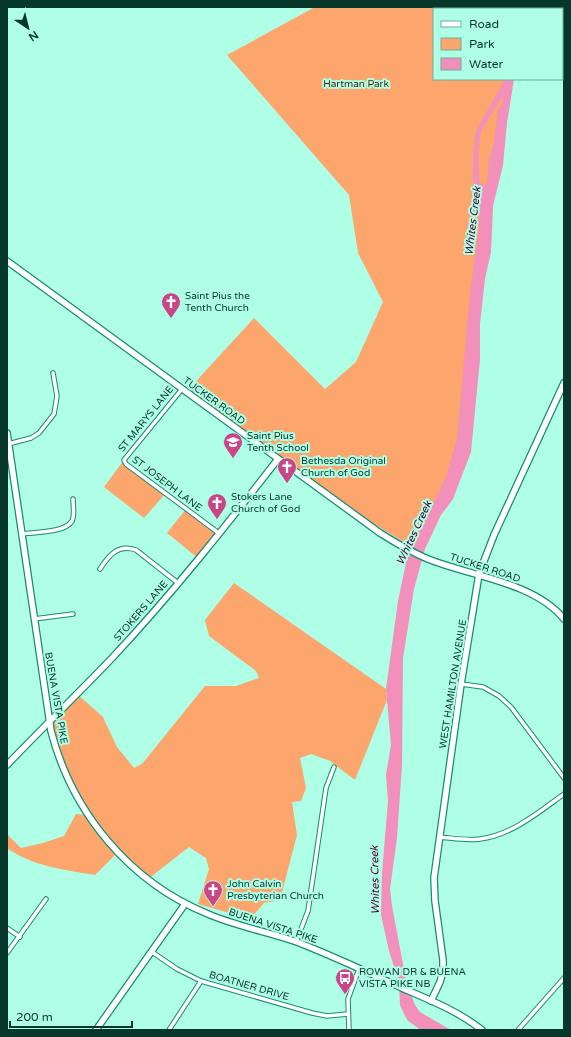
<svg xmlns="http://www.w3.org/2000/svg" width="571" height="1037" viewBox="0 0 571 1037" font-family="'Varela Round',sans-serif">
	<rect width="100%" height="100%" fill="#affee6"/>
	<g fill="#fca56c">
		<path d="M315,7H520V9H434V79H509L471,376L451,472L412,547L359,515L188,390L254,318L325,389L356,362L383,302L358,253L349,195L227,55Z"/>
		<path d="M553,7H564V81L560,79H562V9H553Z"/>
		<path d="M124,460L165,494L144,518L104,487Z"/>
		<path d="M186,509L220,534L199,559L167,533Z"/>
		<path d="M234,583L386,689L387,700L355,780L330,761L311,754L300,758L306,788L301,801L292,802L297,835L280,900L264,903L250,919L198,904L209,869L206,858L189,847L148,879L118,852L95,875C66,870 31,866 7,848V834L21,848L43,843L64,836L76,814L87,815L72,789L49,721L77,694L103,717L117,747L134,768L142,764L205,686H236L259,678L256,671L209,636L205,620Z"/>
	</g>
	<path fill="#f28fba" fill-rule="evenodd" d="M505,79H514L507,123L503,165L493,206L491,252L485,279L480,324V359L471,452L453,499L441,515L425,549L414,589L403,658L402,765L397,838L390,889L392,906L407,985L415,1005L420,1012L451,1030H421L408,1021L404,1014L400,1005L399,982L389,951L381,915L382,873L388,801L386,775L391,745L386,689L398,601L407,558L446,477L457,438L470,294L479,228V202L473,180V155L476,131ZM501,98L503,101L498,111L494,143L489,160L487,183L485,186L480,183L479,177L478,152L481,131Z"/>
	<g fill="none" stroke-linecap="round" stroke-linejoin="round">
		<g stroke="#158c72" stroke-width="5.5">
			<g id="street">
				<path d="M182,389L124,460L126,464L220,534"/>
				<path d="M8,444L31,438L39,433L54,414L57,396L53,373"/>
				<path d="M21,534C34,532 65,533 72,521C75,515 73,506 73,499"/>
				<path d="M100,569C109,555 118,544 136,550L178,583"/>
				<path d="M34,619L73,614"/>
				<path d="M461,684L483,687L499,696L511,707L564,778"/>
				<path d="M439,837C452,838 467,841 480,839C512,835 539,812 564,794"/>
				<path d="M7,928L20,937"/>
				<path d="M296,942L308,911L326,788L334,767"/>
				<path d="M152,952L177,969L201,981L312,1013L327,1016L348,1014"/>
				<path d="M7,953L46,899"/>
				<path d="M169,1030L201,981"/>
				<path d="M349,1030L348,999L359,969"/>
				<path d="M518,1030L564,978"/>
			</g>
		</g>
		<g stroke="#158c72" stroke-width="8">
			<g id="secondary">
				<path d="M7,261L380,533C396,543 411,552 428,559C470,576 534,582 564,619"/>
				<path d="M7,433L51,731C72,812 129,882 208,914C236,926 268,932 297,942C333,956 367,972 402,988C430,1000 458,1011 482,1030"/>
				<path d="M7,765C42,728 78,694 113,657C172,594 225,527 278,459"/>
				<path d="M431,1001L440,982L443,971V960L435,901L434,878L461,684L479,574L494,535L564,383"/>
				<path d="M96,1030L185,904"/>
			</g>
		</g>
		<use href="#street" stroke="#fff" stroke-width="3.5"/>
		<use href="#secondary" stroke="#fff" stroke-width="5.5"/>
	</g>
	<defs>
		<g id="church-pin" transform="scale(1)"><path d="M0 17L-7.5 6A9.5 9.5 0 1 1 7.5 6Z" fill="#ca4588" stroke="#affee6"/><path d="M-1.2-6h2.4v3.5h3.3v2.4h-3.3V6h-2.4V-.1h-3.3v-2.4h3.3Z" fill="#fff"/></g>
		<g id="school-pin" transform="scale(1)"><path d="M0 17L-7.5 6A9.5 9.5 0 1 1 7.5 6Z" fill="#ca4588" stroke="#affee6"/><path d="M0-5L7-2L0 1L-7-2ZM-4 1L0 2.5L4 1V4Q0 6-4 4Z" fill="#fff"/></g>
		<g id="bus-pin" transform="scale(1)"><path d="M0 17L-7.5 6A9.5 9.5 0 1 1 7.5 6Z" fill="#ca4588" stroke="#affee6"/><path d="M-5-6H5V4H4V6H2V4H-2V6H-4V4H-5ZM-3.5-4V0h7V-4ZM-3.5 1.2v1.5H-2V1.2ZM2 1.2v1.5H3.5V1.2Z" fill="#fff"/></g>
	</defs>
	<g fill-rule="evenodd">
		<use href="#church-pin" x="171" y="302"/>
		<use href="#school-pin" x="233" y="442"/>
		<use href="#church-pin" x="287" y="467"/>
		<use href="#church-pin" x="217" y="503"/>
		<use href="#church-pin" x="213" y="890"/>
		<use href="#bus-pin" x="345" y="978"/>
	</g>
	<g text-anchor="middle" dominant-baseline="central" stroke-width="4" stroke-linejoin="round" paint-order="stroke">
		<g font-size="10" fill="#461c00" stroke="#affee6">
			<text x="356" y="84">Hartman Park</text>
		</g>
		<g font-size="10" fill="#07362b" stroke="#affee6" text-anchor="start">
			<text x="185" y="296">Saint Pius the<tspan x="185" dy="12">Tenth Church</tspan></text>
			<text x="247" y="436">Saint Pius<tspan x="247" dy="12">Tenth School</tspan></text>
			<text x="301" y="461">Bethesda Original<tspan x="301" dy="12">Church of God</tspan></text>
			<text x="231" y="497">Stokers Lane<tspan x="231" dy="12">Church of God</tspan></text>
			<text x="227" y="884">John Calvin<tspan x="227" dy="12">Presbyterian Church</tspan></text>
			<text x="359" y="972">ROWAN DR &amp; BUENA<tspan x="359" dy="12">VISTA PIKE NB</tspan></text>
		</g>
		<g font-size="10" fill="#07362b" stroke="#affee6">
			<text transform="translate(214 401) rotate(36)">TUCKER ROAD</text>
			<text transform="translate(146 419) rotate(-51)">ST MARYS LANE</text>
			<text transform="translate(167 484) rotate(37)">ST JOSEPH LANE</text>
			<text transform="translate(485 568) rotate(18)">TUCKER ROAD</text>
			<text transform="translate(141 611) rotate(-49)">STOKERS LANE</text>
			<text transform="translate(453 684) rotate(-81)">WEST HAMILTON AVENUE</text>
			<text transform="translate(56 698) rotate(80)">BUENA VISTA PIKE</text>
			<text transform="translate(273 926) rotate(18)">BUENA VISTA PIKE</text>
			<text transform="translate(249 986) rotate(16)">BOATNER DRIVE</text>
		</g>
		<g font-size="11" font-style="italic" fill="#51022f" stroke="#affee6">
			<text transform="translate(473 221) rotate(-83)">Whites Creek</text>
			<text transform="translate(414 533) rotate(-65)">Whites Creek</text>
			<text transform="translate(375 880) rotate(-91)">Whites Creek</text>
		</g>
	</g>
	<rect width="571" height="1037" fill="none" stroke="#07362b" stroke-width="16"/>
	<rect x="433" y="8" width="130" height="72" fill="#affee6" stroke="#6cae9b"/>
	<rect x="441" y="21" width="20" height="6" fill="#ffffff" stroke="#6cae9b"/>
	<text x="469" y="28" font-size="12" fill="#07362b">Road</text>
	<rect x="441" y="38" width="20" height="12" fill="#fca56c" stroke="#6cae9b"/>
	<text x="469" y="48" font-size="12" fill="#07362b">Park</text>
	<rect x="441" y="58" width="20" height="12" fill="#f28fba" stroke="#6cae9b"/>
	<text x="469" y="68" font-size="12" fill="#07362b">Water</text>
	<g transform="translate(28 28) rotate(145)" stroke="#affee6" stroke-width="3" paint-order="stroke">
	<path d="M0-3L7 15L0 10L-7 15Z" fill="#07362b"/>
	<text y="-6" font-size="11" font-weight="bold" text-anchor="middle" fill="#07362b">N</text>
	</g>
	<path d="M10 1021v6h122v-6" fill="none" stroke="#07362b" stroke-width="2"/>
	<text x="16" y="1021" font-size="12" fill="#07362b" stroke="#affee6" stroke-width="3" paint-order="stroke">200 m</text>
</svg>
